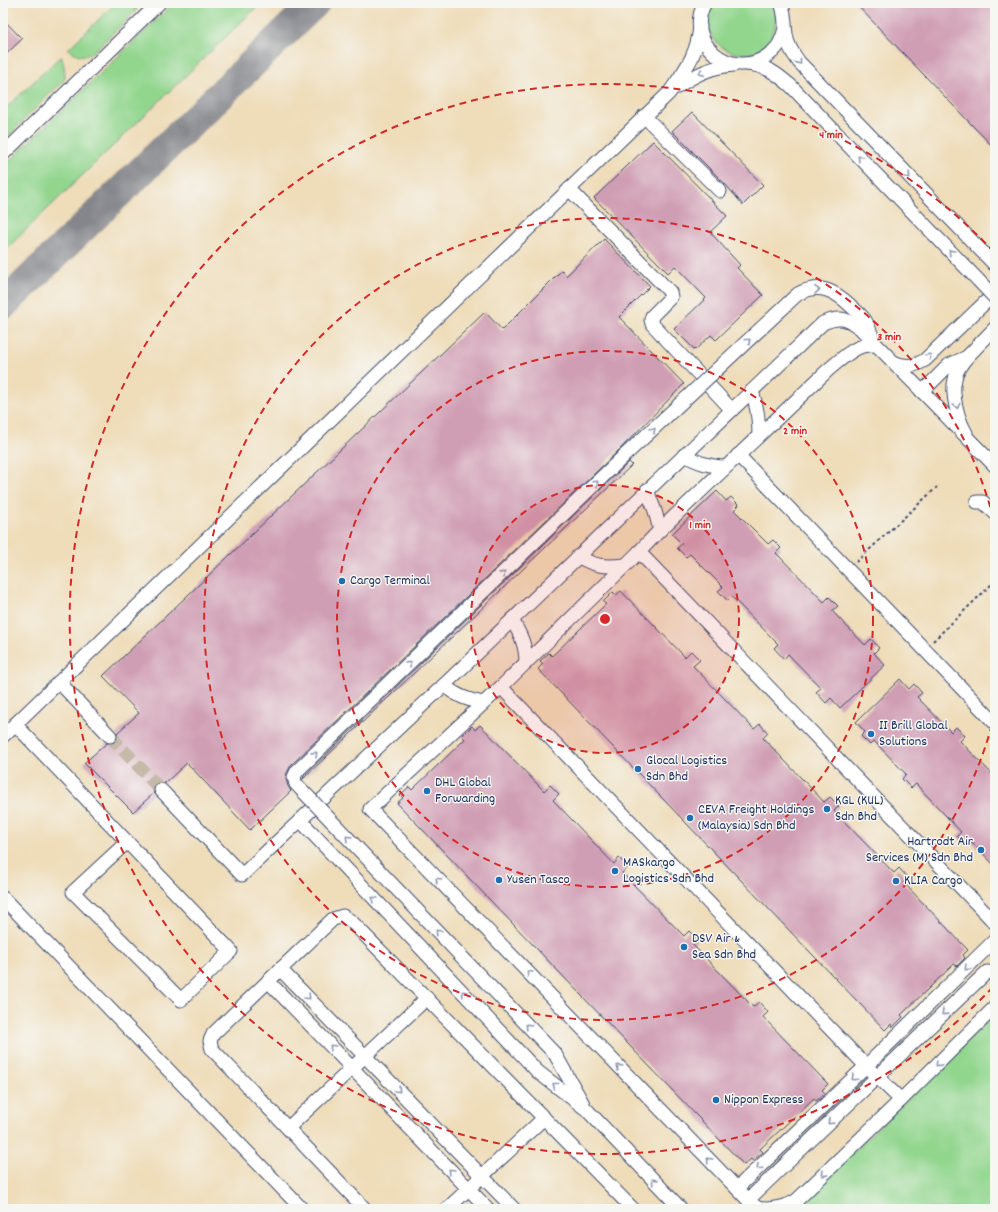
<svg xmlns="http://www.w3.org/2000/svg" width="998" height="1212" viewBox="0 0 998 1212" font-family="Dekko,sans-serif">
	<rect width="100%" height="100%" fill="#f6f6f2"/>
	<filter id="ink" filterUnits="userSpaceOnUse"><feTurbulence type="fractalNoise" baseFrequency=".025" numOctaves="2"/><feDisplacementMap in="SourceGraphic" scale="8" xChannelSelector="R" yChannelSelector="G"/><feConvolveMatrix kernelMatrix="1 2 1 2 8 2 1 2 1" color-interpolation-filters="sRGB"/></filter>
	<filter id="wash" filterUnits="userSpaceOnUse"><feTurbulence type="fractalNoise" baseFrequency=".012" numOctaves="4" result="noise"/><feDisplacementMap in="SourceGraphic" scale="16" xChannelSelector="R" yChannelSelector="G"/><feGaussianBlur stdDeviation="0.9" result="paint"/><feColorMatrix in="noise" values="0 0 0 0 0 0 0 0 0 0 0 0 0 0 0 0 0 1.4 0 .05"/><feComposite in="paint" operator="in"/></filter>
	<g filter="url(#wash)">
		<rect width="100%" height="100%" fill="#efddba"/>
		<g fill="#92d68e" stroke="#568276">
			<path d="M116,3H136V11L91,54C81,57 77,55 68,49Z"/>
			<path d="M174,3H261L3,252V167Z"/>
			<path d="M714,3H771C776,10 777,22 774,30C757,78 688,46 714,3Z"/>
			<path d="M61,56C64,64 65,70 65,79L7,137L3,138V111Z"/>
			<path d="M995,1014V1209H794Z"/>
		</g>
		<g fill="none" stroke-linecap="round" stroke-linejoin="round">
			<path stroke="#85868c" stroke-width="30" d="M3,305L315,3"/>
		</g>
		<g id="blocks">
			<g fill="#d09eb4">
				<path d="M855,3H995V149Z"/>
				<path d="M3,19L22,39L3,57Z"/>
				<path d="M692,112L763,185L743,205L726,185L672,131Z"/>
				<path d="M653,141L727,216L710,232L740,265L737,268L763,295L716,340L711,335L695,350L674,329L706,298L675,266L668,273L594,198Z"/>
				<path d="M604,239L650,286L619,317L684,384L619,450L291,765L287,773L286,779L288,786L291,791L250,830L187,763L165,783L160,782L156,784L153,788L154,793L133,812L84,763L107,743L111,744L115,742L118,738L117,733L139,713L103,676L485,312L502,330L562,270L566,276Z"/>
				<path d="M629,462L632,465L303,779L304,776Z"/>
				<path d="M717,491L726,501L731,497L739,505L734,510L768,544L773,540L781,548L776,553L824,602L829,597L838,606L832,611L865,645L871,639L879,648L874,653L885,665L840,708L831,698L826,703L816,692L821,688L788,654L784,659L774,648L778,644L732,597L728,601L718,591L723,587L690,554L686,557L677,548L682,544L672,534Z"/>
				<path d="M621,591L685,657L691,651L700,660L693,666L754,729L760,724L768,733L763,738L824,802L830,797L839,806L834,811L894,873L899,868L908,878L903,882L968,950L963,955L965,958L957,966L954,964L901,1015L903,1017L893,1027L891,1024L885,1030L538,669L543,664L540,661L549,653L552,656L606,604L603,602L613,592L616,595Z"/>
				<path d="M900,679L909,689L914,684L922,693L917,697L951,732L956,727L965,736L960,741L995,777V866L972,842L967,846L957,836L961,832L916,784L911,788L902,779L906,774L874,741L870,745L861,736L865,732L856,722Z"/>
				<path d="M480,725L544,791L550,785L559,794L553,800L614,864L619,858L628,867L622,873L684,936L689,931L698,940L693,945L753,1007L759,1002L768,1012L763,1017L828,1084L822,1090L825,1093L816,1101L814,1098L760,1149L763,1152L753,1161L751,1159L744,1165L397,803L403,798L400,795L409,787L412,790L465,739L462,736L472,726L475,730Z"/>
			</g>
		</g>
	</g>
	<g filter="url(#ink)">
		<use href="#blocks" fill-opacity="0" stroke="#3b496c" stroke-width="1"/>
		<g fill="none" stroke-linecap="round" stroke-linejoin="round">
			<path stroke="#c5baa8" stroke-width="13" stroke-dasharray="13 6" stroke-linecap="butt" d="M110,736L161,790"/>
			<g stroke="#3b496c" stroke-width="15">
				<g id="minor">
					<path d="M705,3C683,40 730,82 767,56C773,52 779,46 781,40C783,36 784,32 785,28"/>
					<path d="M781,3C786,15 784,22 786,34C787,44 793,54 799,62L995,265"/>
					<path d="M747,64C767,66 776,73 791,86L978,280"/>
					<path d="M677,87C695,75 712,66 734,65"/>
					<path d="M644,116L720,191"/>
					<path d="M3,154L159,3"/>
					<path d="M569,189L670,292L671,297L652,316L651,320L652,324L732,410"/>
					<path d="M784,307C788,303 793,298 798,294C819,282 835,291 851,306C856,311 863,316 866,322C868,326 870,331 872,336"/>
					<path d="M893,362C905,367 914,367 925,360L995,293"/>
					<path d="M752,391C757,406 759,419 759,435"/>
					<path d="M922,392L949,365L967,357L995,328"/>
					<path d="M966,433C958,420 951,394 955,379C956,370 962,363 967,357"/>
					<path d="M684,455C699,463 709,466 725,467"/>
					<path d="M738,455L995,723"/>
					<path d="M647,490L655,511L660,530"/>
					<path d="M977,502H983L995,513"/>
					<path d="M639,552L995,923"/>
					<path d="M578,556C595,567 606,567 625,565"/>
					<path d="M512,620C521,635 526,646 526,663"/>
					<path d="M59,682L110,736"/>
					<path d="M444,685C456,696 468,700 483,703"/>
					<path d="M501,687L866,1066L901,1100"/>
					<path d="M15,724L231,951L181,1000L73,892L127,842"/>
					<path d="M3,736L669,93C685,70 698,54 700,26"/>
					<path d="M296,784L294,777L297,771L624,456"/>
					<path d="M161,790L242,875L444,685L823,323C839,316 846,318 860,328L995,466"/>
					<path d="M300,820L538,1072L586,1109L681,1209"/>
					<path d="M3,898L302,1209"/>
					<path d="M280,969L514,1209"/>
					<path d="M268,981L488,1209"/>
					<path d="M555,1054L583,1104"/>
					<path d="M288,1128L427,998"/>
					<path d="M737,1188L866,1066L995,940"/>
					<path d="M748,1200L987,972L995,973"/>
					<path d="M753,1205L370,809L501,687L639,552L660,530L828,370C838,362 851,349 863,346C867,345 872,345 876,345"/>
					<path d="M365,1209L212,1049L210,1041L213,1034L333,919L343,916L351,921L633,1209"/>
					<path d="M447,1209L544,1118"/>
					<path d="M748,1209L753,1205C755,1206 756,1207 758,1208C769,1211 789,1206 797,1200L901,1100L995,1007"/>
				</g>
			</g>
			<g stroke="#3b496c" stroke-width="2" stroke-dasharray="3 3" stroke-linecap="butt">
				<path d="M856,562L937,487"/>
				<path d="M933,641L995,581"/>
			</g>
			<use href="#minor" stroke="#fff" stroke-width="13"/>
			<g stroke="#3b496c" stroke-width="15" stroke-linecap="butt">
				<g id="minor-bridge">
					<path d="M978,280L995,298"/>
					<path d="M624,456L784,307"/>
					<path d="M296,784L555,1054"/>
				</g>
			</g>
			<use href="#minor-bridge" stroke="#fff" stroke-width="13"/>
		</g>
		<defs><path id="oneway-chevron" d="M-2-3.5L2.5 0L-2 3.5" fill="none" stroke-width="1.6" stroke-linecap="round" stroke-linejoin="round"/></defs>
		<g stroke="#8d97ae">
			<use href="#oneway-chevron" transform="translate(799 62) rotate(52)"/>
			<use href="#oneway-chevron" transform="translate(701 73) rotate(155)"/>
			<use href="#oneway-chevron" transform="translate(860 158) rotate(-134)"/>
			<use href="#oneway-chevron" transform="translate(908 176) rotate(46)"/>
			<use href="#oneway-chevron" transform="translate(951 252) rotate(-134)"/>
			<use href="#oneway-chevron" transform="translate(817 290) rotate(-2)"/>
			<use href="#oneway-chevron" transform="translate(748 341) rotate(-43)"/>
			<use href="#oneway-chevron" transform="translate(929 356) rotate(-43)"/>
			<use href="#oneway-chevron" transform="translate(957 406) rotate(77)"/>
			<use href="#oneway-chevron" transform="translate(653 430) rotate(-43)"/>
			<use href="#oneway-chevron" transform="translate(596 483) rotate(-44)"/>
			<use href="#oneway-chevron" transform="translate(503 574) rotate(-44)"/>
			<use href="#oneway-chevron" transform="translate(409 664) rotate(-44)"/>
			<use href="#oneway-chevron" transform="translate(315 754) rotate(-44)"/>
			<use href="#oneway-chevron" transform="translate(348 838) rotate(-134)"/>
			<use href="#oneway-chevron" transform="translate(438 880) rotate(-134)"/>
			<use href="#oneway-chevron" transform="translate(374 899) rotate(-134)"/>
			<use href="#oneway-chevron" transform="translate(438 932) rotate(-134)"/>
			<use href="#oneway-chevron" transform="translate(967 968) rotate(136)"/>
			<use href="#oneway-chevron" transform="translate(529 973) rotate(-134)"/>
			<use href="#oneway-chevron" transform="translate(464 993) rotate(-134)"/>
			<use href="#oneway-chevron" transform="translate(308 997) rotate(46)"/>
			<use href="#oneway-chevron" transform="translate(944 1013) rotate(136)"/>
			<use href="#oneway-chevron" transform="translate(528 1026) rotate(-134)"/>
			<use href="#oneway-chevron" transform="translate(332 1047) rotate(-134)"/>
			<use href="#oneway-chevron" transform="translate(938 1064) rotate(135)"/>
			<use href="#oneway-chevron" transform="translate(619 1067) rotate(-134)"/>
			<use href="#oneway-chevron" transform="translate(854 1078) rotate(137)"/>
			<use href="#oneway-chevron" transform="translate(555 1085) rotate(-142)"/>
			<use href="#oneway-chevron" transform="translate(398 1090) rotate(46)"/>
			<use href="#oneway-chevron" transform="translate(830 1122) rotate(136)"/>
			<use href="#oneway-chevron" transform="translate(709 1160) rotate(-134)"/>
			<use href="#oneway-chevron" transform="translate(759 1167) rotate(137)"/>
			<use href="#oneway-chevron" transform="translate(451 1171) rotate(-134)"/>
			<use href="#oneway-chevron" transform="translate(824 1174) rotate(136)"/>
			<use href="#oneway-chevron" transform="translate(654 1181) rotate(-133)"/>
		</g>
	</g>
	<circle cx="605" cy="619" r="134" fill="#d62828" fill-opacity=".12"/>
	<g fill="none" stroke="#d62828" stroke-width="2" stroke-dasharray="7 5">
		<circle cx="605" cy="619" r="134"/>
		<circle cx="605" cy="619" r="268"/>
		<path d="M995 713A401 401 0 1 1 995 525"/>
		<path d="M993 987A535 535 0 1 1 993 251"/>
	</g>
	<g fill="#1f6fb2" stroke="#f6f6f2" stroke-width="1.5">
		<circle cx="342" cy="581" r="4"/>
		<circle cx="871" cy="734" r="4"/>
		<circle cx="638" cy="769" r="4"/>
		<circle cx="427" cy="791" r="4"/>
		<circle cx="827" cy="809" r="4"/>
		<circle cx="690" cy="818" r="4"/>
		<circle cx="981" cy="850" r="4"/>
		<circle cx="615" cy="871" r="4"/>
		<circle cx="499" cy="880" r="4"/>
		<circle cx="896" cy="881" r="4"/>
		<circle cx="684" cy="947" r="4"/>
		<circle cx="716" cy="1100" r="4"/>
	</g>
	<g text-anchor="middle" dominant-baseline="central" stroke-width="3" stroke-linejoin="round" paint-order="stroke">
		<g font-size="14" fill="#1b2f5e" stroke="#f6f6f2" text-anchor="start">
			<text x="350" y="581">Cargo Terminal</text>
			<text x="879" y="726">II Brill Global<tspan x="879" dy="16">Solutions</tspan></text>
			<text x="646" y="761">Glocal Logistics<tspan x="646" dy="16">Sdn Bhd</tspan></text>
			<text x="435" y="783">DHL Global<tspan x="435" dy="16">Forwarding</tspan></text>
			<text x="835" y="801">KGL (KUL)<tspan x="835" dy="16">Sdn Bhd</tspan></text>
			<text x="698" y="810">CEVA Freight Holdings<tspan x="698" dy="16">(Malaysia) Sdn Bhd</tspan></text>
			<text x="973" y="842" text-anchor="end">Hartrodt Air<tspan x="973" dy="16">Services (M) Sdn Bhd</tspan></text>
			<text x="623" y="863">MASkargo<tspan x="623" dy="16">Logistics Sdn Bhd</tspan></text>
			<text x="507" y="880">Yusen Tasco</text>
			<text x="904" y="881">KLIA Cargo</text>
			<text x="692" y="939">DSV Air &amp;<tspan x="692" dy="16">Sea Sdn Bhd</tspan></text>
			<text x="724" y="1100">Nippon Express</text>
		</g>
	</g>
	<circle cx="605" cy="619" r="6" fill="#d62828" stroke="#f6f6f2" stroke-width="2"/>
	<g font-size="12" text-anchor="middle" font-weight="bold" fill="#d62828" stroke="#f6f6f2" stroke-width="3" stroke-linejoin="round" paint-order="stroke">
		<text x="831" y="138">4 min</text>
		<text x="889" y="340">3 min</text>
		<text x="795" y="434">2 min</text>
		<text x="700" y="528">1 min</text>
	</g>
	<rect width="998" height="1212" fill="none" stroke="#f6f6f2" stroke-width="16"/>
</svg>
